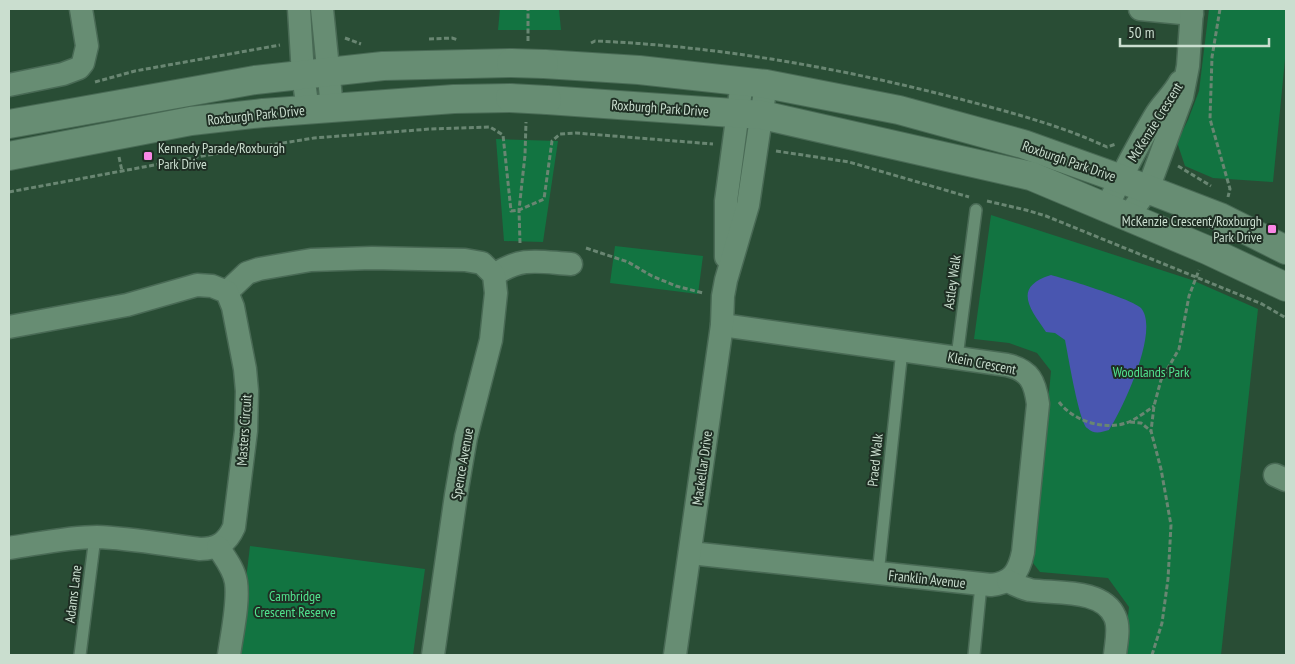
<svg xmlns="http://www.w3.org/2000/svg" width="1295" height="664" viewBox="0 0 1295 664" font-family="'PT Sans Narrow',sans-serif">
	<rect width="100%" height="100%" fill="#294d35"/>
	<g fill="#127441">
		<path d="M500,9H559L561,30H498Z"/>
		<path d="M1209,9H1286V49L1273,182L1213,178L1185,166L1177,142L1188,120L1199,91Z"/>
		<path d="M496,139L558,141L543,242L504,241Z"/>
		<path d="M991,215L1192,280L1258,309L1221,655H1124L1129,607L1108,578L1040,572L1033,563L1051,371L1037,353L1009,343L974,339Z"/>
		<path d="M615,246L703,256L698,294L610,283Z"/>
		<path d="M250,546L425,569L413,655H237Z"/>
	</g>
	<path fill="#4956b0" d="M1051,275C1066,279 1132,299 1141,308C1160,330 1123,408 1109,430C1102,432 1094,435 1087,428C1079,421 1068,355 1065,340L1055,333L1046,332C1030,309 1012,287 1051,275Z"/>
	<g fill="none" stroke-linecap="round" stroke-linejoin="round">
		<g stroke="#496a55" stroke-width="14">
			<g id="lane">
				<path d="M957,357L976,210"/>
				<path d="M878,574L902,350"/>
				<path d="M80,655L95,537"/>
				<path d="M974,655L981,585"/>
			</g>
		</g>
		<g stroke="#496a55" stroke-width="25">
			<g id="street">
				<path d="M299,9L303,75L308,110"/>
				<path d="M322,9L332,108"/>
				<path d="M1140,9L1192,14"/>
				<path d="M9,85L63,74L79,68L83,63L87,46L81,9"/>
				<path d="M1106,209C1121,177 1137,146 1155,116C1162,104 1173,95 1180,82"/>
				<path d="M1128,216L1148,189L1182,97L1188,66L1192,9"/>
				<path d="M726,257V201L742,82"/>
				<path d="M494,275C522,256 539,262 571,264"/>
				<path d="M227,292L247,273L259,269L311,260L372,258L465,260L482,263L494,275L496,293L491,340L466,437L456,495L433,655"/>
				<path d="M9,327L127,305L197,285L212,286L227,292L233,307L245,369L247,391L246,431L234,527C227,543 217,549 200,549C166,545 131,538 97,537C67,537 37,544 9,548"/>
				<path d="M1275,475L1286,480"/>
				<path d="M218,547C225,558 234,569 236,582C239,603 232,633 229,655"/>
				<path d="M690,553L991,585C1012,583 1019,572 1023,552L1038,404C1035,382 1030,370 1007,365L722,325"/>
				<path d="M1008,581C1015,585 1022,588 1030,590C1055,594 1103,588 1115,617C1120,628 1116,643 1115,655"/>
				<path d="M675,655L722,325L723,296L726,280L748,205L766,84"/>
			</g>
		</g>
		<g stroke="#496a55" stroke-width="30">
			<g id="secondary">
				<path d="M544,64L639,70L766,84L899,110L1023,144L1121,179L1220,217L1286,250"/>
				<path d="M547,100L762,115L1031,176L1207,250L1286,287"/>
				<path d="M9,124L255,80L383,66L511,63"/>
				<path d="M9,156L191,121L263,113L454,99L510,98"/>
			</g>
		</g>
		<g stroke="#698672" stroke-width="3" stroke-dasharray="5 2.5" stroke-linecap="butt">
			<path d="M1220,9L1212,57L1210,119L1230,189L1228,197"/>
			<path d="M345,38L361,44"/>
			<path d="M429,39L452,38L458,40"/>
			<path d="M528,41V9"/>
			<path d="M591,43L595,41C718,46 840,68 960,99C1009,112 1060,125 1107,147L1116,144"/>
			<path d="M95,82L135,71L280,45"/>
			<path d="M776,151L849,162L969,197"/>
			<path d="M119,157L122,171"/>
			<path d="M1178,166L1211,186"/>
			<path d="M9,192L208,155L314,138L430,129L490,127L503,135L511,211L519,210L544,199L552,141L560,134L576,133L713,144"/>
			<path d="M987,201L1026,210L1046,216L1262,304L1286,318"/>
			<path d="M520,243L519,210L525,155L526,122"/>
			<path d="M586,248L628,262L652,276L676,286L703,293"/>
			<path d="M1059,402C1074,422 1108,432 1131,421C1139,417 1147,411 1154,406"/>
			<path d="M1130,422L1141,423L1151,431"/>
			<path d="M1152,655L1162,623L1168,579L1171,525L1161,469L1151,431L1154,406L1161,380L1179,349L1189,296L1199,270"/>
		</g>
		<use href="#lane" stroke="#678d73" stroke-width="11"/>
		<use href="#street" stroke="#678d73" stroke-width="22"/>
		<use href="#secondary" stroke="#678d73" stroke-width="28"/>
		<g stroke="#496a55" stroke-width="30" stroke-linecap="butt">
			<g id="secondary-bridge">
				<path d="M511,63L544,64"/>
				<path d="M510,98L547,100"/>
			</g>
		</g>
		<use href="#secondary-bridge" stroke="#678d73" stroke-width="28"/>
	</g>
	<g fill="#fa87e6" stroke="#1f2f24" stroke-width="2">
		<rect x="143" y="151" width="10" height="10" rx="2.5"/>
		<rect x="1267" y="224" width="10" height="10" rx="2.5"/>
	</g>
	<g text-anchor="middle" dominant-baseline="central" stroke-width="4" stroke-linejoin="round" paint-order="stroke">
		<g font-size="14" fill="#cadecf" stroke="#1f2f24">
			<text transform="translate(660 108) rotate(4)">Roxburgh Park Drive</text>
			<text transform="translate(256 115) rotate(-6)">Roxburgh Park Drive</text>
			<text transform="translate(1155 122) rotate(-58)">McKenzie Crescent</text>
			<text transform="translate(1069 161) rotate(19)">Roxburgh Park Drive</text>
			<text transform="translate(952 282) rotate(-82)">Astley Walk</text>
			<text transform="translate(982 363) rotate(11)">Klein Crescent</text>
			<text transform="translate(244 430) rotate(-86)">Masters Circuit</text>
			<text transform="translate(875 460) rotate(-84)">Praed Walk</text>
			<text transform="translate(462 464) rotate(-80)">Spence Avenue</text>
			<text transform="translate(702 468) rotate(-82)">Mackellar Drive</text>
			<text transform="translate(927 579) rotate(6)">Franklin Avenue</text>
			<text transform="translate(73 594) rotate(-83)">Adams Lane</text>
		</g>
		<g font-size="14" fill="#cadecf" stroke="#1f2f24" text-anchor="start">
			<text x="158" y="148">Kennedy Parade/Roxburgh<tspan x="158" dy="16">Park Drive</tspan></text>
			<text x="1262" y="221" text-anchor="end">McKenzie Crescent/Roxburgh<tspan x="1262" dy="16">Park Drive</tspan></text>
		</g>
		<g font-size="14" fill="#51e38e" stroke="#1f2f24">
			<text x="1151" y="372">Woodlands Park</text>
			<text x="295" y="596">Cambridge<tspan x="295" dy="16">Crescent Reserve</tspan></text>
		</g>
	</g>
	<rect width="1295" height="664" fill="none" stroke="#cadecf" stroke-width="20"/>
	<path d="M1120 38v8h149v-8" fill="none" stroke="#cadecf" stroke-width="2.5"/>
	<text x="1128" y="38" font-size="15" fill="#cadecf" stroke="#1f2f24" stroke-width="4" paint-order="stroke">50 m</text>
</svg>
